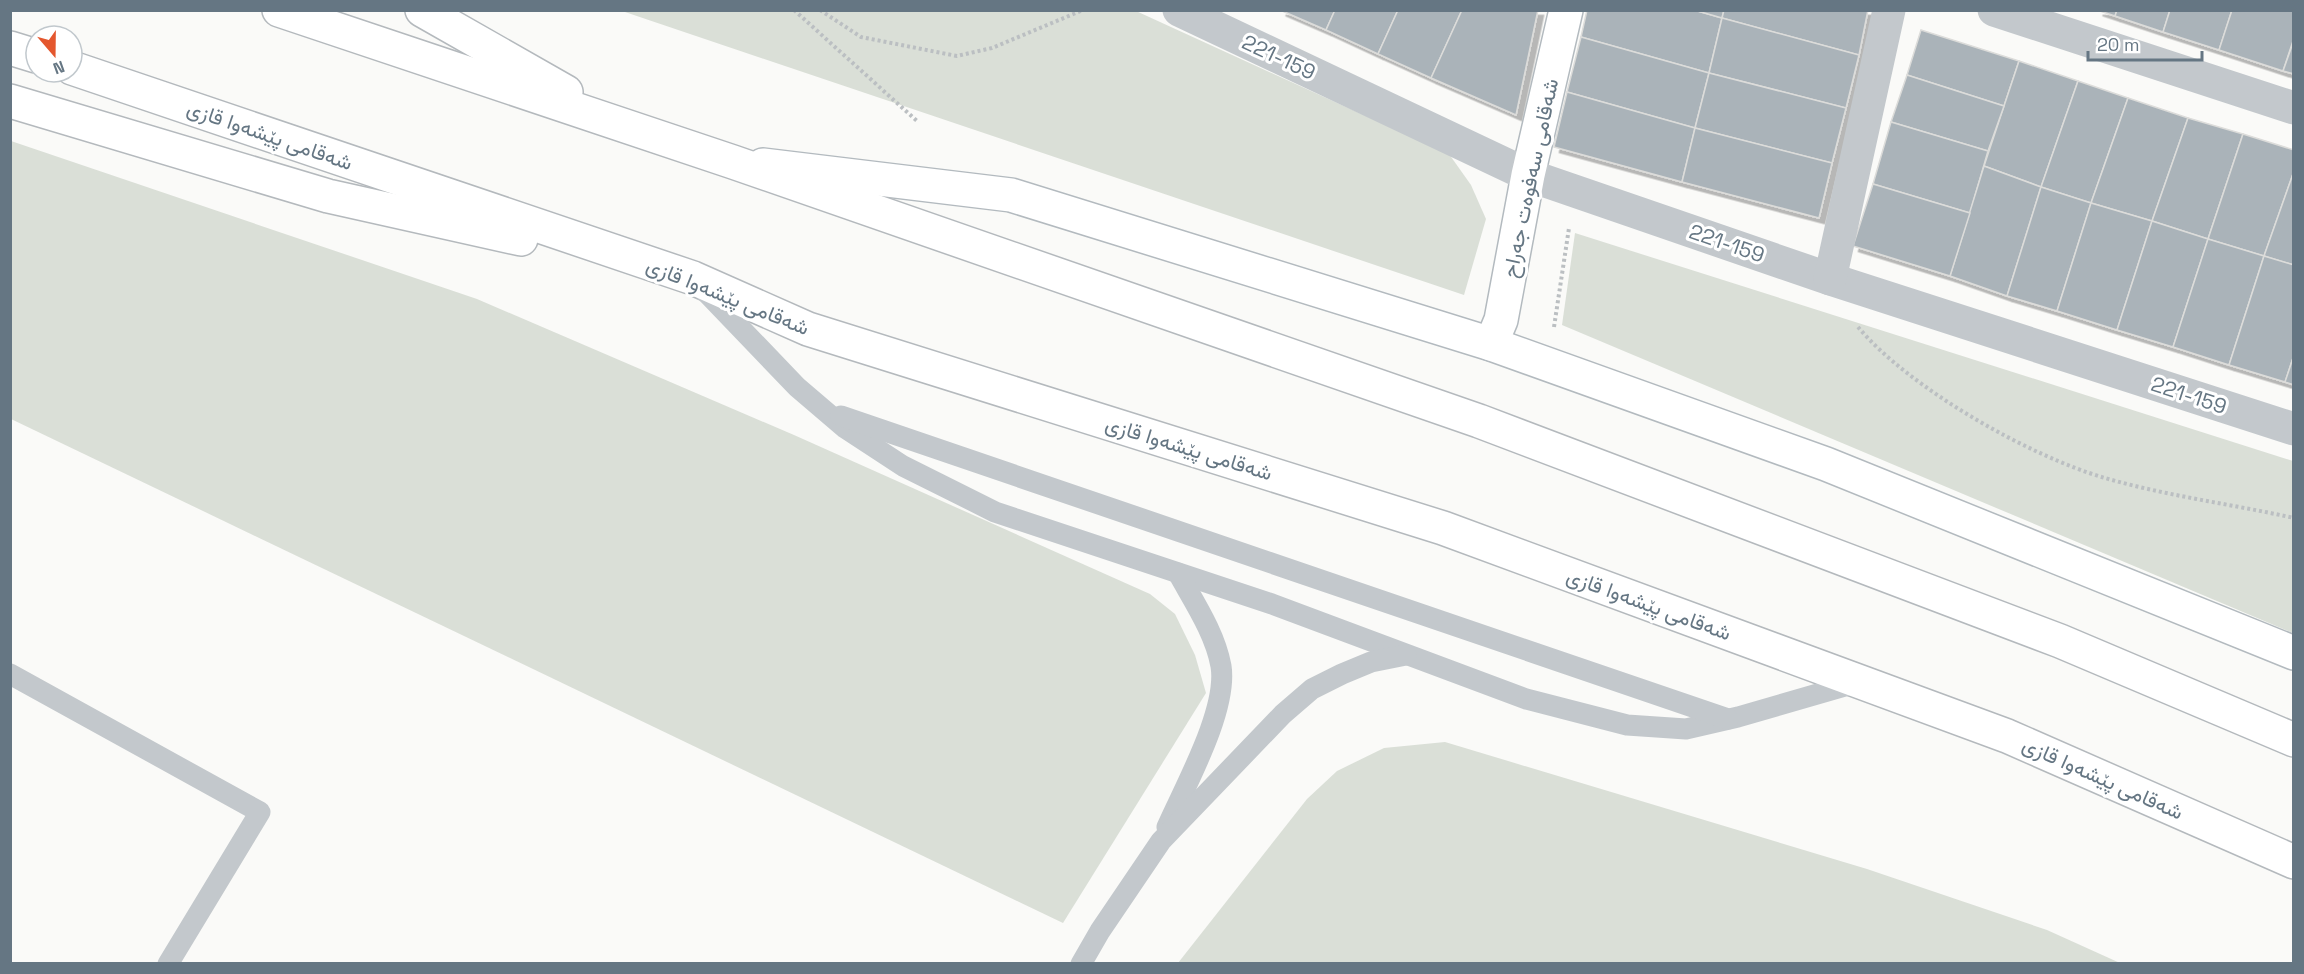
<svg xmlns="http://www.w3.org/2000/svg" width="2304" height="974" viewBox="0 0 2304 974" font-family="'Space Grotesk',Vazirmatn,sans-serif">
	<defs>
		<filter id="shadow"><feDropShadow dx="5.5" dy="5.5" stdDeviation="0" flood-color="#0004"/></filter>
	</defs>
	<rect width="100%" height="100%" fill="#fafaf8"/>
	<g fill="#dadfd7">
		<path d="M622,11H1136L1449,154L1471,185L1486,219L1464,295Z"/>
		<path d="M11,141L477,299L794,435L1150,594L1175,614L1195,655L1206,693L1063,923L11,419Z"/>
		<path d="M1575,233L2293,461V633L1562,325Z"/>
		<path d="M1445,742L1867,869L2047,930L2120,963H1178L1307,799L1337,771L1384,748Z"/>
	</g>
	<g fill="#aab3b9" stroke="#dcdcda" stroke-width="1.5" filter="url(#shadow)">
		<path d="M1280,10H1335L1326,30Z"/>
		<path d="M1335,10H1398L1378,54L1326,30Z"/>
		<path d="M1398,10H1462L1431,78L1378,54Z"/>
		<path d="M1462,10H1538L1516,115L1431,78Z"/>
		<path d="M1587,10H1694L1722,18L1709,73L1581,37Z"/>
		<path d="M1694,10H1724L1722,18Z"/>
		<path d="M1724,10H1868L1859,55L1722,18Z"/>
		<path d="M2097,10H2117L2115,16Z"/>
		<path d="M2117,10H2170L2163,32L2115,16Z"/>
		<path d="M2170,10H2232L2219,50L2163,32Z"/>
		<path d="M2232,10H2294V38L2283,71L2219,50Z"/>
		<path d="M1722,18L1859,55L1846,108L1709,73Z"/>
		<path d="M1921,30L2019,61L2004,106L1907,75Z"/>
		<path d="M1581,37L1709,73L1695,128L1567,92Z"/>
		<path d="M2294,40V74L2283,71Z"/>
		<path d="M2019,61L2078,81L2041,187L1984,166Z"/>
		<path d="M1709,73L1846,108L1832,163L1695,128Z"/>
		<path d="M1907,75L2004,106L1988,151L1891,122Z"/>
		<path d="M2078,81L2128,98L2091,203L2041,187Z"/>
		<path d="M1567,92L1695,128L1682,182L1554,147Z"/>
		<path d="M2128,98L2188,118L2152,221L2091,203Z"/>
		<path d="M2188,118L2243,134L2208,239L2152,221Z"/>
		<path d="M1891,122L1988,151L1970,213L1873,184Z"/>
		<path d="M1695,128L1832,163L1819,218L1682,182Z"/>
		<path d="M2243,134L2294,150V171L2264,256L2208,239Z"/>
		<path d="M1984,166L2041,187L2007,296L1950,276Z"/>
		<path d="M2294,171V265L2264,256Z"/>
		<path d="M1873,184L1970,213L1950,276L1853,246Z"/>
		<path d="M2041,187L2091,203L2057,311L2007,296Z"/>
		<path d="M2091,203L2152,221L2117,330L2057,311Z"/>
		<path d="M2152,221L2208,239L2173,347L2117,330Z"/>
		<path d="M2208,239L2264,256L2229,365L2173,347Z"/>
		<path d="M2264,256L2294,265V355L2285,382L2229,365Z"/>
		<path d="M2294,355V385L2285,382Z"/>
	</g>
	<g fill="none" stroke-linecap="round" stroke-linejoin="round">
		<g stroke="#b3babf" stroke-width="36">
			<g id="secondary">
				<path d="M763,165L1011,195L1491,344L1826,464L2294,653"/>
				<path d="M1491,344L1501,320L1528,175L1566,10"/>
			</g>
		</g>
		<g stroke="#b4b9bd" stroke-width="36">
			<g id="highway">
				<path d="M279,10L733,162L1479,421L2060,641L2294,740"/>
				<path d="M422,10L566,92"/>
				<path d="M10,48L36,56"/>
				<path d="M72,68L693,278L808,329L1443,528L2007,736L2294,862"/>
				<path d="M10,101L328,196L521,239"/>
			</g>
		</g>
		<g stroke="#bbbfc2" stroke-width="4" stroke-dasharray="3 3" stroke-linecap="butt">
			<path d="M794,10L917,121"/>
			<path d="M820,10L861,37L957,56L992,48L1083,10"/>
			<path d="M1554,327L1569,228"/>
			<path d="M1858,327C1909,388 2029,456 2105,478C2167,496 2231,504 2294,518"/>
		</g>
		<g stroke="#c3c8cc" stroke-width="21">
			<path d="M703,289L797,387L845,428L903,466L995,512L1272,604L1526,699L1627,725L1686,729L1738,717L1859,682"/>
			<path d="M841,416L1728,719"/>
			<path d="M10,674L260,812L168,964"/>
			<path d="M1167,827C1185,786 1228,710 1221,666C1215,633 1194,602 1178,573"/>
			<path d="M1081,964L1100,931L1161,841L1283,714L1312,689L1342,674L1371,662L1406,655"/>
		</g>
		<g stroke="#c3c8cc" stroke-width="33">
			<path d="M1179,10L1528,175L1830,279L2294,429"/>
			<path d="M1994,10L2294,108"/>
			<path d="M1830,279L1889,10"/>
		</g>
		<use href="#secondary" stroke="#fff" stroke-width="33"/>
		<use href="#highway" stroke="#fff" stroke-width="33"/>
	</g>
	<g text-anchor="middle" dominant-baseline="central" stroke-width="6" stroke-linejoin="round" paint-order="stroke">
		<g font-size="21" fill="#657683" stroke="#fff">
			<text transform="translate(1279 57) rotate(25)">221-159</text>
			<text transform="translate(270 135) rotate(19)">شەقامی پێشەوا قازی</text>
			<text transform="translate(1530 178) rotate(-78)">شەقامی سەفوەت جەراح</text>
			<text transform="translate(1727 243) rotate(19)">221-159</text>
			<text transform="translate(728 296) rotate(22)">شەقامی پێشەوا قازی</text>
			<text transform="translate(2189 395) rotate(18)">221-159</text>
			<text transform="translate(1189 448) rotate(17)">شەقامی پێشەوا قازی</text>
			<text transform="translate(1649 604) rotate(20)">شەقامی پێشەوا قازی</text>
			<text transform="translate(2103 778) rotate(24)">شەقامی پێشەوا قازی</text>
		</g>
	</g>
	<rect width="2304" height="974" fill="none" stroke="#657683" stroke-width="24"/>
	<g transform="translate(54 54) rotate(160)"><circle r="28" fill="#ffffff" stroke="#c1c8cd" stroke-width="1.5"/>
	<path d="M0-4.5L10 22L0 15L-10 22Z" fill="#e4572e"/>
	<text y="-9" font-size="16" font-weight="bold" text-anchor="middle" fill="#657683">N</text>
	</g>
	<path d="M2088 51v9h114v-9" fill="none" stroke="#657683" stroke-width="3"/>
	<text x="2097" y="51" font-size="18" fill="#657683" stroke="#ffffff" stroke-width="4.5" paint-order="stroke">20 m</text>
</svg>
